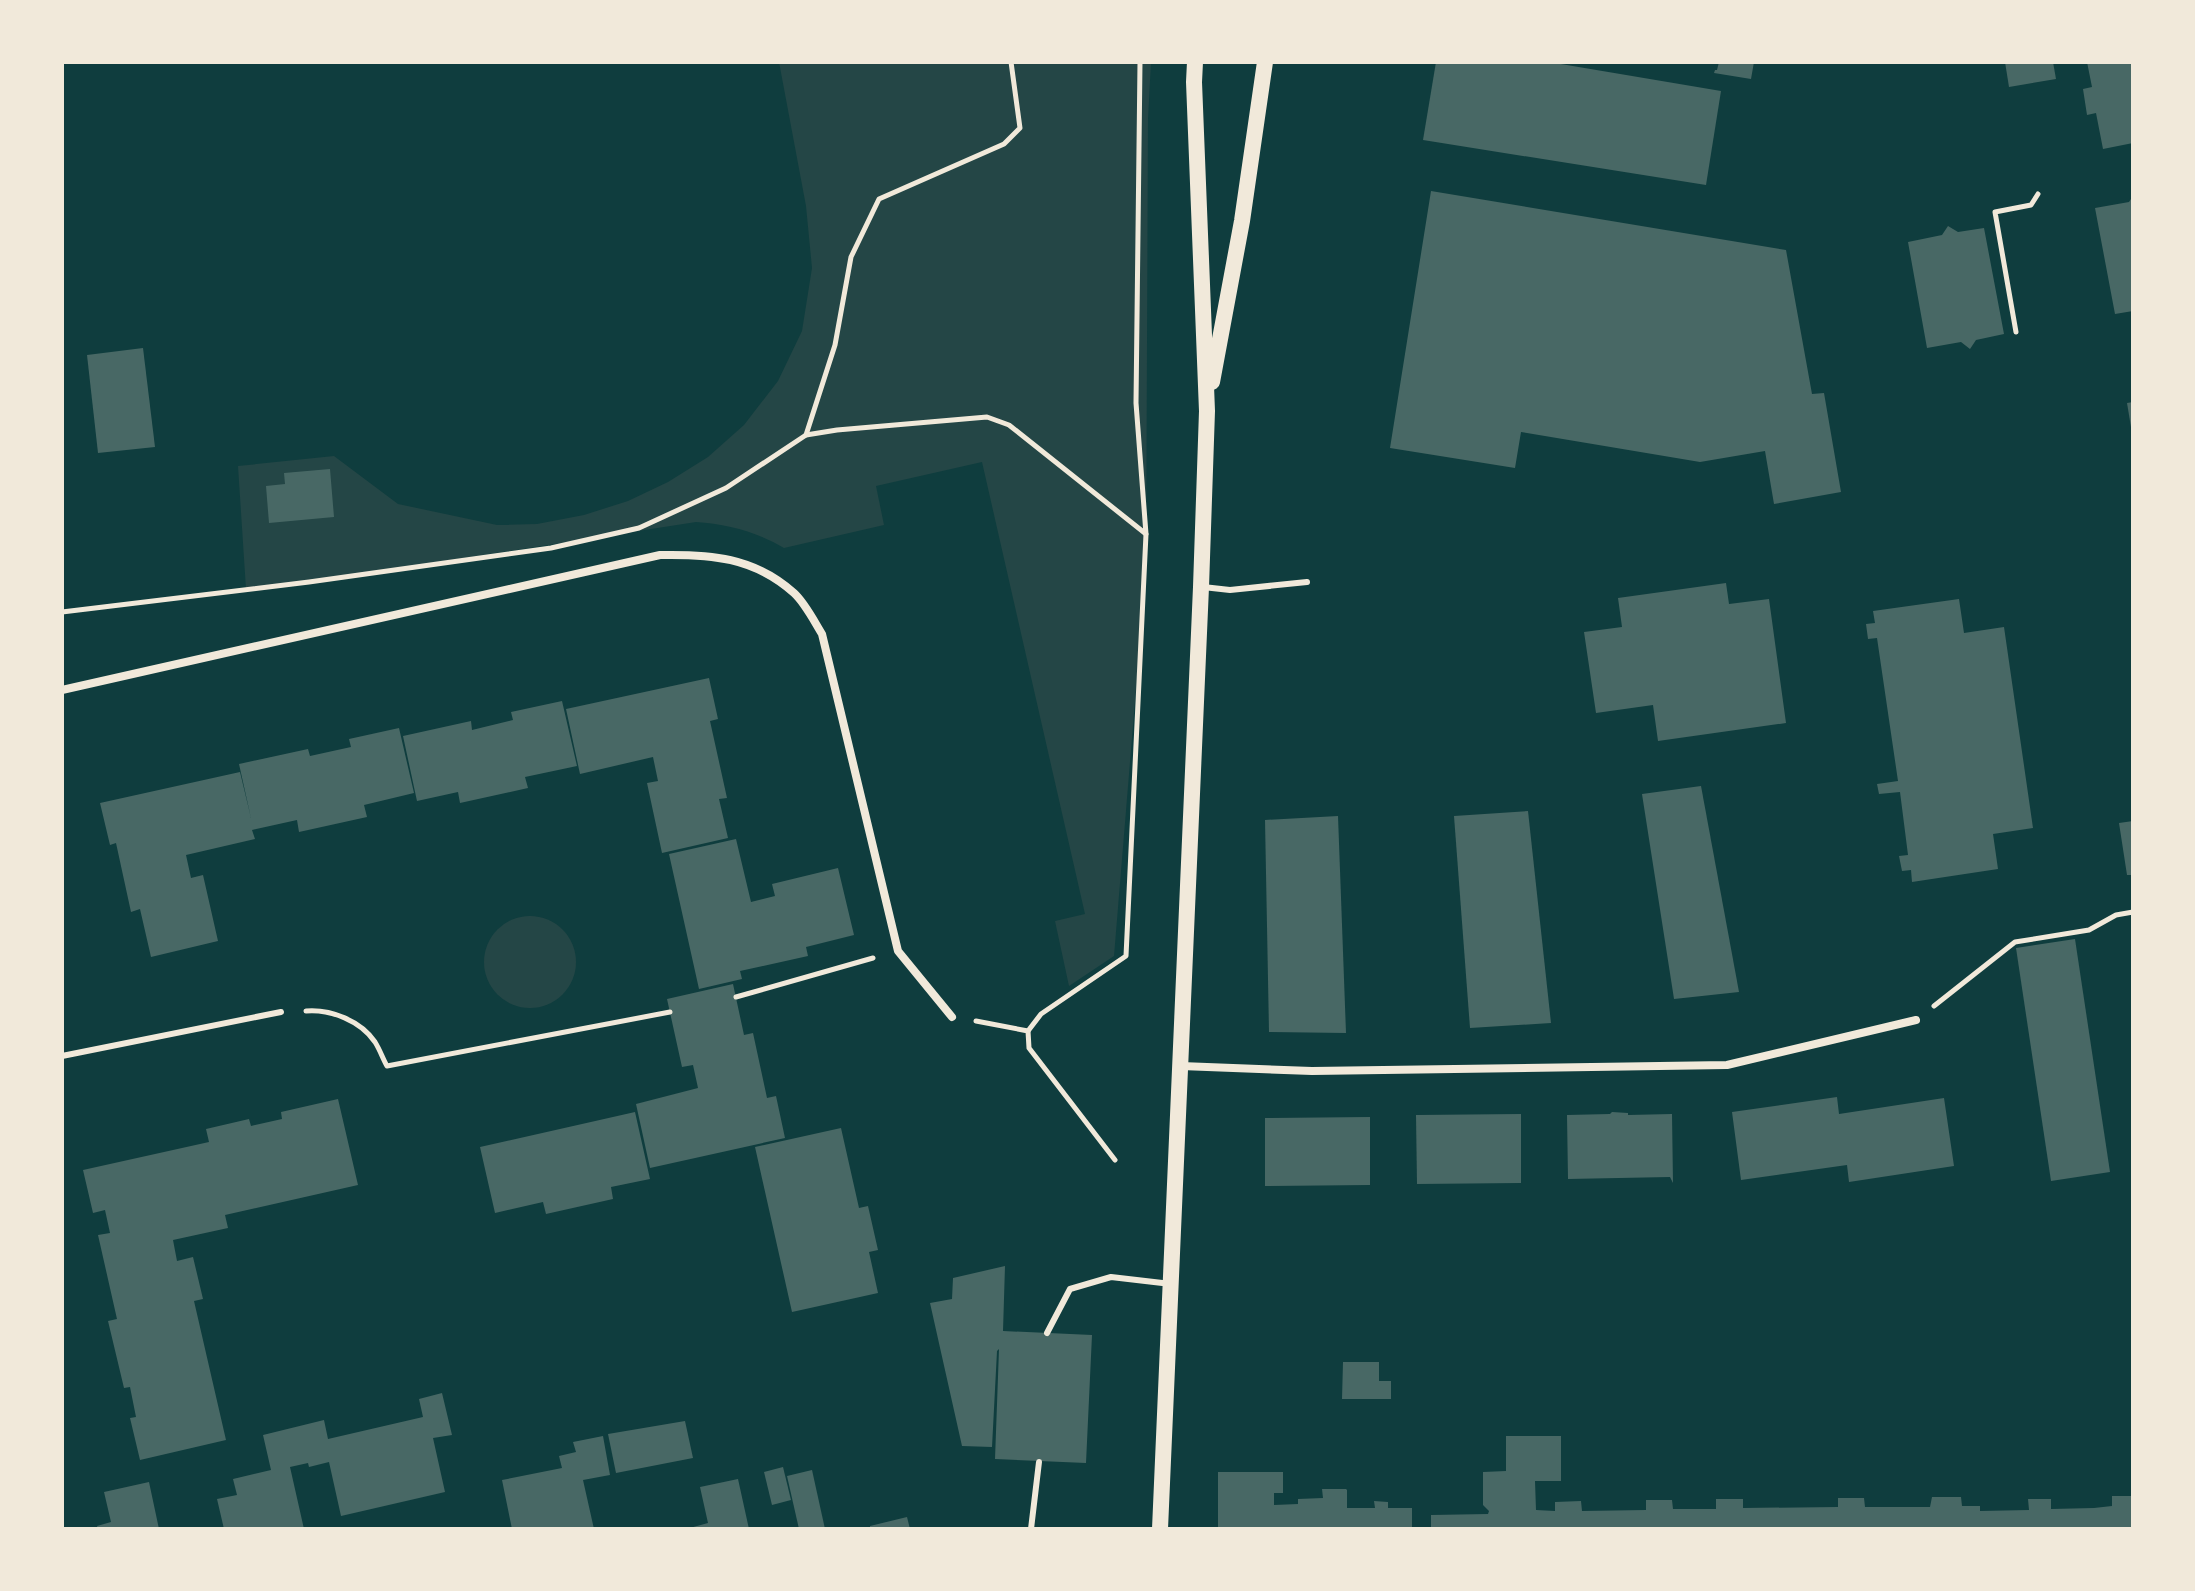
<svg xmlns="http://www.w3.org/2000/svg" width="2195" height="1591" viewBox="0 0 2195 1591" font-family="'Libre Baskerville',serif">
	<rect width="100%" height="100%" fill="#0f3d3e"/>
	<g fill="#244646">
		<path d="M779,62H1151L1148,119L1146,568L1114,956L1069,986L1055,921L1085,914L982,462L876,486L884,525L784,548C757,532 727,524 696,522L309,582L246,589L238,466L334,456L398,504L497,525L537,524L584,515L628,501L668,482L708,457L744,425L778,381L802,331L812,268L806,206Z"/>
		<circle cx="530" cy="962" r="46"/>
	</g>
	<g fill="#486865">
		<path d="M1436,62H1549L1721,91L1706,185L1423,140Z"/>
		<path d="M1719,62H1754L1751,79L1714,73L1715,70H1717Z"/>
		<path d="M2005,62H2053L2056,79L2009,87Z"/>
		<path d="M2087,62H2133V143L2103,149L2096,113L2087,115L2083,89L2092,87Z"/>
		<path d="M1431,191L1786,250L1812,394L1824,393L1841,492L1774,504L1765,451L1700,462L1521,432L1515,468L1390,448Z"/>
		<path d="M2133,196V311L2115,314L2095,208L2129,202Z"/>
		<path d="M1948,226L1958,232L1984,228L2004,334L1976,340L1970,349L1961,342L1927,348L1908,242L1942,235Z"/>
		<path d="M143,348L155,447L98,453L87,355Z"/>
		<path d="M2133,402V427H2131L2127,403Z"/>
		<path d="M330,469L334,517L269,523L266,486L285,484L284,473Z"/>
		<path d="M1726,583L1729,604L1769,599L1786,723L1658,741L1653,705L1596,713L1584,632L1622,627L1618,598Z"/>
		<path d="M1959,599L1964,633L2004,627L2033,828L1993,834L1998,869L1912,882L1911,870L1902,871L1899,856L1908,855L1900,792L1879,794L1877,784L1898,781L1877,638L1868,639L1866,624L1875,623L1873,611Z"/>
		<path d="M709,678L718,719L710,721L727,798L719,799L728,838L662,853L647,783L658,781L653,757L580,774L566,709Z"/>
		<path d="M562,701L577,766L525,777L528,788L460,803L458,792L417,801L403,736L471,721L472,730L513,720L511,712Z"/>
		<path d="M399,728L414,793L364,805L367,817L299,832L297,820L252,830L255,839L186,855L191,878L203,875L218,941L151,957L140,909L131,912L116,843L110,845L100,803L240,772L251,818L239,764L308,749L310,756L351,747L349,739Z"/>
		<path d="M1701,786L1739,992L1674,999L1642,794Z"/>
		<path d="M1528,811L1551,1023L1470,1028L1454,816Z"/>
		<path d="M1338,816L1346,1033L1269,1032L1265,820Z"/>
		<path d="M2133,821V875H2127L2119,823Z"/>
		<path d="M736,839L751,902L775,896L772,884L838,868L854,935L806,947L808,956L740,971L742,979L699,989L669,854Z"/>
		<path d="M2075,939L2110,1172L2051,1181L2016,948Z"/>
		<path d="M733,984L744,1035L753,1033L767,1098L776,1096L785,1138L650,1168L636,1104L698,1088L693,1065L682,1067L667,999Z"/>
		<path d="M1837,1097L1839,1114L1944,1098L1954,1166L1849,1182L1847,1165L1741,1180L1732,1112Z"/>
		<path d="M338,1099L358,1185L225,1215L228,1228L173,1240L177,1261L193,1257L203,1299L194,1301L226,1440L140,1460L130,1418L136,1417L130,1387L124,1388L108,1321L117,1319L98,1235L110,1233L105,1210L93,1213L83,1170L209,1142L206,1129L249,1119L251,1126L282,1119L281,1112Z"/>
		<path d="M635,1112L650,1179L611,1187L613,1199L546,1214L543,1202L495,1213L480,1147Z"/>
		<path d="M1612,1112L1628,1113V1115L1672,1114L1673,1183L1670,1177L1568,1179L1567,1115L1610,1114Z"/>
		<path d="M1521,1114V1183L1417,1184L1416,1115Z"/>
		<path d="M1370,1117V1185L1265,1186V1118Z"/>
		<path d="M841,1128L859,1208L868,1206L878,1250L869,1252L878,1293L792,1312L755,1147Z"/>
		<path d="M1005,1266L1003,1331L1092,1335L1086,1463L995,1459L999,1349L997,1351L992,1447L962,1446L930,1303L952,1299L953,1278Z"/>
		<path d="M1343,1362H1379V1381H1391V1399H1342Z"/>
		<path d="M442,1393L452,1435L433,1438L445,1492L341,1516L329,1462L309,1467L308,1463L290,1467L304,1529H224L217,1499L237,1495L233,1479L271,1470L263,1435L324,1420L328,1439L423,1417L419,1399Z"/>
		<path d="M685,1421L693,1458L616,1473L608,1434Z"/>
		<path d="M603,1436L610,1475L583,1480L594,1529H512L502,1480L562,1468L559,1456L576,1452L573,1442Z"/>
		<path d="M1506,1436H1561V1481H1535L1536,1510L1555,1511V1502L1581,1501L1582,1511L1646,1510V1500H1672L1673,1509H1716V1499H1743V1508L1838,1507V1498H1864L1865,1507H1930L1932,1497H1961L1962,1506H1980V1511L2029,1510L2028,1499H2051V1509L2094,1508L2112,1506V1496H2133V1529H1431V1515L1488,1514L1489,1511L1483,1505V1472L1506,1471Z"/>
		<path d="M783,1467L791,1500L772,1505L764,1472Z"/>
		<path d="M812,1470L825,1529H799L787,1476Z"/>
		<path d="M1218,1472H1283V1493H1274V1505L1298,1504V1499L1323,1498L1322,1489H1346L1347,1490V1508H1375L1374,1501L1388,1502V1508H1412V1529H1218Z"/>
		<path d="M738,1479L749,1529H686L708,1523L700,1487Z"/>
		<path d="M149,1482L159,1529H98L97,1526L111,1522L104,1492Z"/>
		<path d="M907,1517L910,1529H870V1526Z"/>
	</g>
	<g fill="none" stroke-linecap="round" stroke-linejoin="round">
		<g stroke="#f1e9da" stroke-width="5">
			<path d="M2016,332L1995,212L2031,205L2038,194"/>
			<path d="M806,435L835,345L851,257L879,199L1004,144L1020,128L1011,62"/>
			<path d="M62,612L309,582L551,548L639,528L726,488L806,435L837,430L987,417L1009,425L1146,534L1136,403L1140,62"/>
			<path d="M736,997L873,958"/>
			<path d="M1934,1006L2015,942L2089,930L2116,915L2133,912"/>
			<path d="M306,1011C331,1009 361,1021 375,1042C380,1050 383,1059 387,1066L670,1012"/>
			<path d="M976,1021L1028,1031L1029,1048L1115,1160"/>
			<path d="M1028,1031L1041,1014L1126,956L1146,534"/>
		</g>
		<g stroke="#f1e9da" stroke-width="6">
			<path d="M1203,587L1230,590L1307,582"/>
			<path d="M62,1056L281,1012"/>
			<path d="M1047,1333L1070,1289L1111,1277L1171,1284"/>
			<path d="M1031,1529L1039,1462"/>
		</g>
		<g stroke="#f1e9da" stroke-width="8">
			<path d="M62,690L660,555C710,554 754,557 794,593C805,603 814,621 822,634L898,951L952,1017"/>
			<path d="M1181,1066L1312,1071L1727,1065L1916,1020"/>
		</g>
		<g stroke="#f1e9da" stroke-width="16">
			<path d="M1212,382L1242,221L1265,62"/>
			<path d="M1160,1529L1201,587L1207,411L1194,82L1195,62"/>
		</g>
	</g>
	<rect width="2195" height="1591" fill="none" stroke="#f1e9da" stroke-width="128"/>
</svg>
